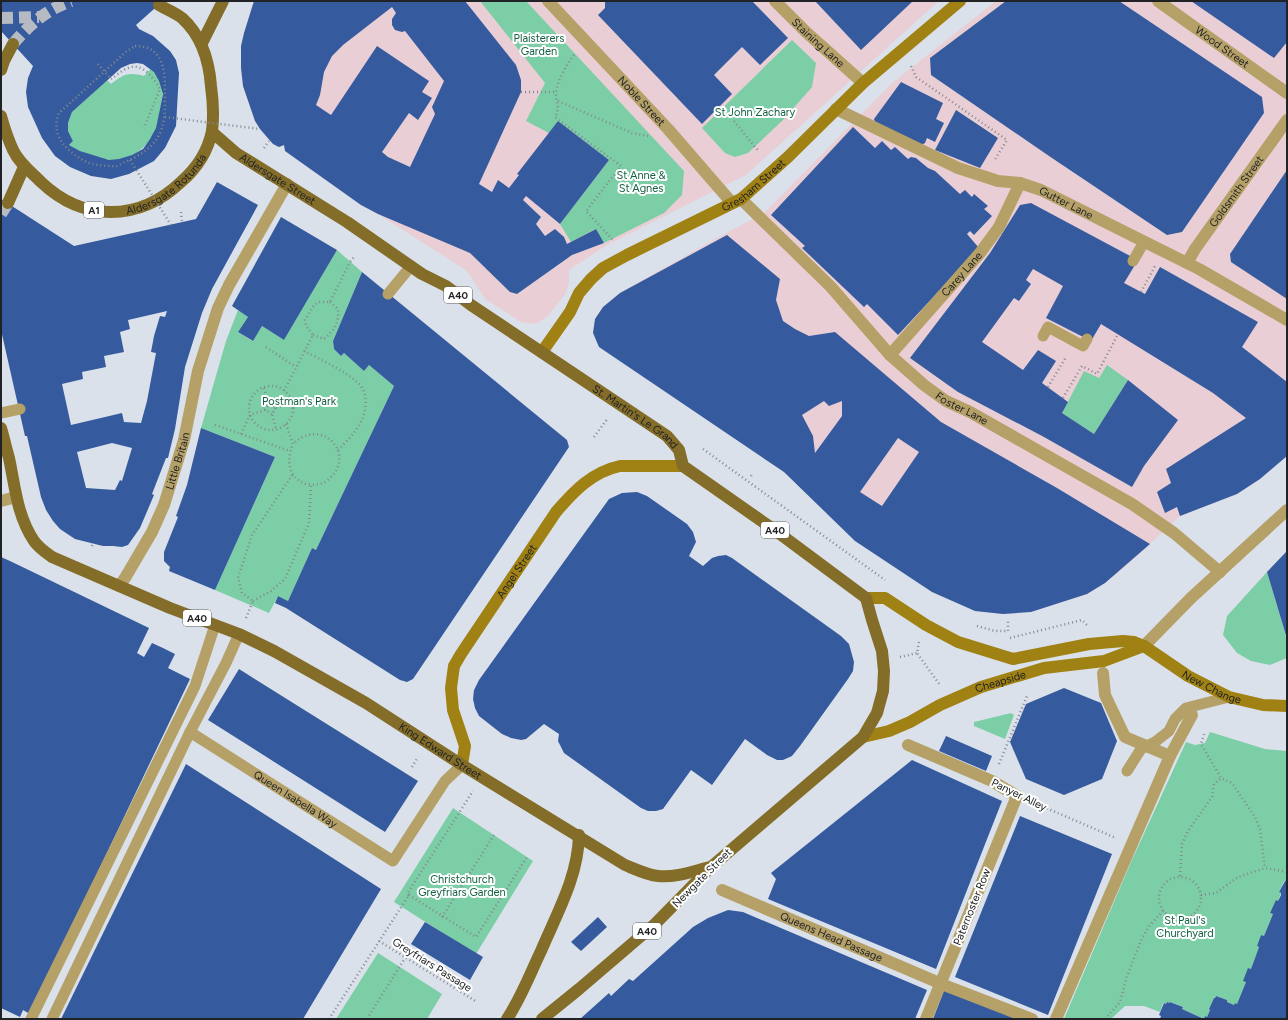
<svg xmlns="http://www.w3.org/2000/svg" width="1288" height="1020" viewBox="0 0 1288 1020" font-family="Figtree,sans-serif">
	<rect width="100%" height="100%" fill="#dbe1ea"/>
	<g fill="#e9cfd5">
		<path d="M254,1H939L746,175L607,245L569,270V283L566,293L548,316L538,323L533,324L521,322L485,299L467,271L378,214L361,205L285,151L284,146L279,147L269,141L255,121L243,86L241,46L244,33Z"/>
		<path d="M996,1H1287V456L1260,479L1237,494L1180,516L1126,566L1105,583L1087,594L1031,612L1003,614L975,611L932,592L784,472L593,333L595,319L603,307L620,293L715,239L764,213L892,83Z"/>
	</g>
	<g fill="#7bcea6">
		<path d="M480,1H526L684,171L682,195L664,213L604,243L595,229L571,242L560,224L609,160L558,121L549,133L526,121L545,83Z"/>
		<path d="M792,40L816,63L812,87L783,120L748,153L735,157L725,153L702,128Z"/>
		<path d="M155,64C157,68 161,71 162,75C165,83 162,100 160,109C159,115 158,121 157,127C150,146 130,162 110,160C96,159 81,152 69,145L73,141L68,131V123L72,112L107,80L111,84C124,74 128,72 144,76Z"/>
		<path d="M337,250L362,272L333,341L334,349L341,356L344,353L364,371L369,365L394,386L316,550L312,548L288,601L278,596L269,613L215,590L275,457L201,428L226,341L238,310L248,317L238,332L252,341L262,326L284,340Z"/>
		<path d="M1107,365L1128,380L1094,434L1062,413L1084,371L1099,378Z"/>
		<path d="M1267,572L1287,640V658L1270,665L1251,661L1237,653L1223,635L1227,616Z"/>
		<path d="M1011,713L1014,715L1005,739L974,726V722Z"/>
		<path d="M1210,732L1265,749L1287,751V880L1286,881H1284L1279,892L1281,893L1278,901H1276L1270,913L1273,914L1264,936L1261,935L1257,946L1259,947L1251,969L1248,968L1246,982L1237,1004L1235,1003L1234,1005L1227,1002V1000L1216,996L1214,998L1209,1009L1210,1010L1207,1017L1205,1016L1204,1019L1182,1009L1183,1007L1171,1002L1170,1003L1167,1002L1166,1004L1163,1003L1160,1012L1144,1006H1125L1111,1019H1064L1131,862L1186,742L1195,745L1205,743Z"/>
		<path d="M453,808L533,861L476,954L394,902Z"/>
		<path d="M378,953L442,994L427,1019H336Z"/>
	</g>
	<g fill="#355b9e" fill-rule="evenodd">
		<path d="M1,1H163L136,25L139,29L153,36L170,51L176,60L179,73L176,126L165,148L154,161L129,174L111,179L91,176L70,167L55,156L42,138L28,107L26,92L28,78L33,66L1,31ZM137,63L143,64L154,72L159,81L163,94L156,128L150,139L143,149L132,155L119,159L109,160L80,151L69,145L73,141L68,131V123L72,112L121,68L130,64Z"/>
		<path d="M254,1H465L516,65L521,80V92L479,184L492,192L498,180L509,188L519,175L517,174L558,121L609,160L560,224L526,196L523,200L541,217L536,224L545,236L555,229L564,237L567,244L596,229L604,243L572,255L517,294L510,292L470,253L378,214L361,205L285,151L284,145L279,147L273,144L260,129L255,121L243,86L241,68V46L244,33ZM392,7L396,13L392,19V25L395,30L402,32L405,31L444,81L432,107L435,114L410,167L388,157L382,152L409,113L418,120L432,98L422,92L429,81L377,46L331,115L316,105L320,95L324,72L332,56L343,45Z"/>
		<path d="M605,1H752L788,38L760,65L742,47L714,75L732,94L702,124L598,15L605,8Z"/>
		<path d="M815,1H913L861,50Z"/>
		<path d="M1006,1H1119L1262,97L1264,113L1182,232L1167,235L1049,156L931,75L930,58Z"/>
		<path d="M1191,1H1287V42L1274,58Z"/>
		<path d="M901,82L943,103L936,119L944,123L935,142L927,138L925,143L921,145L875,122L874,119Z"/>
		<path d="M956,110L998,138L980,168L935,150Z"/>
		<path d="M853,127L875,148L882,141L891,150L895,147L908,159L911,157L916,158L928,168L935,171L960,194L965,190L972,197L974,194L988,206L984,209L992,216L974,235L970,231L967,234L979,248L898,335L867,304L864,307L802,248L805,246L771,215Z"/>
		<path d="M1287,170V299L1231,262L1230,254Z"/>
		<path d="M217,182L258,205L212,289L202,313L185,367L175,429L168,458H166L152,494L154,495L140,528L128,545L122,547L113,546H103L75,539L60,529L53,521L46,510L41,497L27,436H25L1,330V199L74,246L196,219ZM167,311L165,317L160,316L154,336L151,352L156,353L147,401L141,423L124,422L122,413L71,425L62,384L83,379L82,372L106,367L104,356L124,352L120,332L130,329L128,320ZM112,443L132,448L122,481L120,480L115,490L86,488L77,452Z"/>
		<path d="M1031,203L1132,257L1135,265L1124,283L1145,294L1160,267L1258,322L1242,347L1287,382V456L1260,479L1237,494L1180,516L1177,507L1165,513L1157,492L1171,483L1166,469L1246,418L1213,393L1101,324L1091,341L1046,318L1063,286L1033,269L1026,280L1031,284L1019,301L1014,298L982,342L1023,370L1038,350L1056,361L1042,383L1068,402L1062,413L1094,434L1128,380L1178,420L1144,466L1132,487L1044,437L958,392L910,358L990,253L1020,205Z"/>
		<path d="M281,217L337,250L284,340L262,326L253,341L238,332L248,317L232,306Z"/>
		<path d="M727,235L780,279L776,300L783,321L795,329L809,336L835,332L941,422L1057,488L1150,544L1105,583L1087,594L1031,612L1003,614L975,611L932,592L855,541L784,472L599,347L593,333L595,319L603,307L620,293ZM824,401L829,406L842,401V416L815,453L813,436L802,415ZM898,438L919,452L882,506L860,492Z"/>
		<path d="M362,272L567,440L569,447L413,679L407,682L400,680L286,608L275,603L278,596L288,601L312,548L316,550L394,386L369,365L364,371L344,353L341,356L334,349L333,341Z"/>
		<path d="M201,428L275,457L215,590L169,571L170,567L164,561V552L178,517L176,516L187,485Z"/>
		<path d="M637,492L647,496L687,524L693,532L696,542L689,556L703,566L712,558L718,556L726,555L732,558L841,636L849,644L854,662L853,671L848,679L800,746L792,756L783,760H777L767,755L745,739L712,785L691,770L663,809L656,811H648L641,808L564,753L558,741L559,734L544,724L526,739L521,740L511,738L502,734L479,716L475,708L473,699L474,690L479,680L609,499L622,493Z"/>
		<path d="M1287,551V639L1267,572Z"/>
		<path d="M1,557L10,561L149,628L137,653L144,657L152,643L163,648L175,654L168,668L190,679L30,1014L23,1010L20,1017L1,1008Z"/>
		<path d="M239,669L418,781L385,832L208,720Z"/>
		<path d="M1064,688L1101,703L1117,741L1102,779L1064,795L1026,779L1010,742L1026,704Z"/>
		<path d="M946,736L992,756L986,771L939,751Z"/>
		<path d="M912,760L1002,801L936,969L768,899L776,879L771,873Z"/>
		<path d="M186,764L381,889L303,1019H61Z"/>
		<path d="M1020,816L1112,854L1048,1015L955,977Z"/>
		<path d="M1287,879V1019H1160L1161,1016L1159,1015L1164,1003L1166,1004L1167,1002L1170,1003V1002L1183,1007L1182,1009L1204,1019L1205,1016L1207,1017L1210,1010L1209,1009L1214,998H1215L1216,996L1227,1000V1002L1234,1005L1235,1003L1237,1004L1246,982L1243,981L1248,968L1251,969L1259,947L1257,946L1261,935L1264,936L1273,914L1270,913L1276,900L1278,901L1281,895V893L1279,892L1285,881H1286Z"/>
		<path d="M728,910L743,912L927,990L915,1019H580L609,993L611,996L629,979L633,981L693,927L708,918Z"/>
		<path d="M598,917L607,927L581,951L571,942Z"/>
		<path d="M425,922L483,957L470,980L411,944Z"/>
		<path d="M945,988L1014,1016L1013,1019H933Z"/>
	</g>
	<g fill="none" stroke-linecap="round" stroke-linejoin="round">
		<g stroke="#b6bbc3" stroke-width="12" stroke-dasharray="12 6" stroke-linecap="butt">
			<path d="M1,18L39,17"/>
			<path d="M13,44C29,25 46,10 71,1"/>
			<path d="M1,214L8,203"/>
		</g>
		<g stroke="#85898f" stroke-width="2.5" stroke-dasharray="1 3" stroke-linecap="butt">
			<path d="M135,46C166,46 165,74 165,98C165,109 165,120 161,131C154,147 141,155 125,162C123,163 120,165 117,166C113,167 97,165 93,164C84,162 76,156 69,150C58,141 53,127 59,113L127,51Z"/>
			<path d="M574,55C568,62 557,81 556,92C555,103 561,105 555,117L621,166L586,211L613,240"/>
			<path d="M98,64L111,79C116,76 122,70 128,68C143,62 153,78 160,89L144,128"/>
			<path d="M911,66L916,77L1007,140L994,161"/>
			<path d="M521,92H556"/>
			<path d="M558,101L632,133L648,136"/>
			<path d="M734,121L755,147L759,151"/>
			<path d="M264,148L269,141"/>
			<path d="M181,212L182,222"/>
			<path d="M1141,292L1155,266"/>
			<path d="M313,335L324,339C335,330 339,322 338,309L330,302"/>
			<path d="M266,347L296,367"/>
			<path d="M304,351C321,360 346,371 359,384C371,396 365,418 356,430C351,437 344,444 338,450"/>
			<circle cx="271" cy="408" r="22"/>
			<path d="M1048,387L1066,357"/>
			<path d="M264,388L269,404"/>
			<path d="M284,391L313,335L306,326L305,320L314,305L319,302H330L350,262L355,256"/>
			<path d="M1063,398L1082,366L1097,374L1118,334"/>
			<path d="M276,407L292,404"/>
			<path d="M272,414L265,410L269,404L276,407L272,414L276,429"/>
			<path d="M286,424L293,444C286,460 288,479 307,484C315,486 324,484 330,478C356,454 322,416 293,444"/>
			<path d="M215,425L290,451"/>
			<path d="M241,434L250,415L265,410"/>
			<path d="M594,437L608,418"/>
			<path d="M703,449L885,580"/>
			<path d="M751,476L752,474"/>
			<path d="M92,546L93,544"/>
			<path d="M253,601L271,591L285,579L309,523L311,485"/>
			<path d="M246,618L253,601L242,593L238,578L252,535L293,474"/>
			<path d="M977,626L995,631H1008V619"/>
			<path d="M1010,638L1082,620L1088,626"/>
			<path d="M919,642L917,653L940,685"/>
			<path d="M900,657L917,653"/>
			<path d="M1204,734L1201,744L1221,778L1232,783L1255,817L1260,829L1265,868"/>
			<path d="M999,764L1027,696"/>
			<path d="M412,767L418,757"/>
			<path d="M1032,802L1116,838"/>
			<path d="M1180,876L1182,844L1188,831L1212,797L1214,784L1221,778"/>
			<circle cx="1180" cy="898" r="21"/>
			<path d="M409,895L476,937L527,857"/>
			<path d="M1201,895L1216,893L1238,877L1265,868L1287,872"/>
			<path d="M442,917L494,835"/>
			<path d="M379,941L477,1002"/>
			<path d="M329,1019L409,895L407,894L473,791"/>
			<path d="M367,1019L405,958"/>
			<path d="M1105,1019L1120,1002L1127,976L1142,938L1150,925L1163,911"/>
		</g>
		<g stroke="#b5a168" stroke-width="11">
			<path d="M1133,261L1144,242"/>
			<path d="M388,294L411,266"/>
			<path d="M1043,336L1048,327L1083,346L1087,339"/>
			<path d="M1,413L20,409"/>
			<path id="s1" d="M190,732L393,861L445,781L462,765"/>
			<path d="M1127,771L1141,749L1155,742L1169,731L1175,719L1186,708L1229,697"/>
			<path d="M31,1019L195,686L215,625"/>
			<path d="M52,1019L190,732L226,663L239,634"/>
		</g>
		<g stroke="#b5a168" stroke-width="12">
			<path id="s2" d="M548,1L668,129L732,203"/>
			<path id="s3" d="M775,1L806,32L863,83"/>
			<path id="s4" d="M1158,1L1287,93"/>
			<path id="s5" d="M836,109L958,168L998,181L1020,183L1041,190L1199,269L1287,320"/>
			<path id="s6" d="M741,199L831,287L890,355L924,385L946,401L970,412L1132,504L1174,533L1220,572"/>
			<path id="s7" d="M1187,263L1195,249L1287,120"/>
			<path id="s8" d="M890,355L980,253L999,227L1020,183"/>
			<path d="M1,501L16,497"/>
			<path id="s9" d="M119,586L125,578L152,532L164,505L184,440L198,371L218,308L229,285L287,184"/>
			<path d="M1144,646L1191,598L1287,510"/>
			<path d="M1103,673L1105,695L1125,737L1170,756"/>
			<path d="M908,745L992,781L1017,796L926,1019"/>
			<path id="s10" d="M722,890L944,985L1032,1019"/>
			<path d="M1056,1019L1170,756L1192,715"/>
		</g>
		<g stroke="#a08113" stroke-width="12">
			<path id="s11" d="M542,352L570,312L579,293L591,279L603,268L627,255L741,199L788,157L863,83L960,1"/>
			<path id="s12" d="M866,598H885L926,625L958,642L1013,659L1089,644L1123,641L1134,642L1144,646L1188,676L1229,697L1263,705L1287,706"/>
			<path id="s13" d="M863,737L889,731L910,722L940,705L981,687L1044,668L1104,661L1144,646"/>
			<path id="s14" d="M462,765L465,746L453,710L451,688L454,666L461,654L556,512C574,491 592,472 620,466H683"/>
		</g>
		<g stroke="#836d29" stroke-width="12">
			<path d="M202,43L223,1"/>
			<path d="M1,70L4,61L13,44"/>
			<path id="s15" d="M1,116C4,127 8,139 13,150C19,163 31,172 41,182C83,222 139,222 181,182C196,169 208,151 212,131C214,116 213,101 211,86C209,60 202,36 182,18C176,13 166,9 159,5"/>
			<path id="s16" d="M212,132L236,153L347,222L422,274L446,286L471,305L667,436L679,450L683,466L776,531L866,598L872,620L882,651L884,671L883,691L877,713L863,737L711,867L655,924L579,989L542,1019"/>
			<path d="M8,203L24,167"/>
			<path id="s17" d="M1,428C4,438 6,448 9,458C15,486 17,516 34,541C39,548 45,552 52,557L170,608L239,634L274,651L366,703L462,765L625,865C635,869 647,875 658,876C675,878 694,871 710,867"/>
			<path d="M507,1019C521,998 530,974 541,951C557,913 578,877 579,835"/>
		</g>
		<g stroke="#85898f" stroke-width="2.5" stroke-dasharray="1 3" stroke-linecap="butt">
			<path d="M165,117L260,129"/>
			<path d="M130,160L171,225"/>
		</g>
	</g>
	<g text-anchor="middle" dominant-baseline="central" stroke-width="4" stroke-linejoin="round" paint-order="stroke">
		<g fill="#fff" stroke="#636466" stroke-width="1">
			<rect x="84" y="202" width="20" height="16" rx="3"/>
			<rect x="444" y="287" width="28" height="16" rx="3"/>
			<rect x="761" y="522" width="28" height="16" rx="3"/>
			<rect x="183" y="610" width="28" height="16" rx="3"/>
			<rect x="633" y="923" width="28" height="16" rx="3"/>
		</g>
		<g font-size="10" font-weight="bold" fill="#202225">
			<text x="94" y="210">A1</text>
			<text x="458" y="295">A40</text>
			<text x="775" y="530">A40</text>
			<text x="197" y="618">A40</text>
			<text x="647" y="931">A40</text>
		</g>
		<g font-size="11" fill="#136143" stroke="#fff">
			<text x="539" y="38">Plaisterers<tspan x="539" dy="13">Garden</tspan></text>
			<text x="755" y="112">St John Zachary</text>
			<text x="641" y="175">St Anne &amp;<tspan x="641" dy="13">St Agnes</tspan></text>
			<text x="299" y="401">Postman's Park</text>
			<text x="462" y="879">Christchurch<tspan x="462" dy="13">Greyfriars Garden</tspan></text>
			<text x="1185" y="920">St Paul's<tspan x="1185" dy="13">Churchyard</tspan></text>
		</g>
		<g font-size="11" fill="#202225" stroke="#fff">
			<text stroke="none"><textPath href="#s3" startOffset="60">Staining Lane</textPath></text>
			<text stroke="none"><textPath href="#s4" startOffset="79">Wood Street</textPath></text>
			<text stroke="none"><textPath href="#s2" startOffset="137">Noble Street</textPath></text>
			<text stroke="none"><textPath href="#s16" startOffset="81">Aldersgate Street</textPath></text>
			<text stroke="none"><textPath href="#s15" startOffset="221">Aldersgate Rotunda</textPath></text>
			<text stroke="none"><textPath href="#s11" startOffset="277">Gresham Street</textPath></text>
			<text stroke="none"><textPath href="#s7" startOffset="87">Goldsmith Street</textPath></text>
			<text stroke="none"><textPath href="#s5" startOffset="250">Gutter Lane</textPath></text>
			<text stroke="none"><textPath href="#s8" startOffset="108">Carey Lane</textPath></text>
			<text stroke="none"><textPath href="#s6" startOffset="306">Foster Lane</textPath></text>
			<text stroke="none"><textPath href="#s16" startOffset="511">St. Martin's Le Grand</textPath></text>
			<text stroke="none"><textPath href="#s9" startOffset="139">Little Britain</textPath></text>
			<text stroke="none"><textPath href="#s14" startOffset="215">Angel Street</textPath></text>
			<text stroke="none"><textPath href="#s13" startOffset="149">Cheapside</textPath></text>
			<text stroke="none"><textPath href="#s12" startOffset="375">New Change</textPath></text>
			<text stroke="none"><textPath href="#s17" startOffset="578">King Edward Street</textPath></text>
			<text transform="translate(1019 795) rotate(26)">Panyer Alley</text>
			<text stroke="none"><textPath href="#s1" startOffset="125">Queen Isabella Way</textPath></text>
			<text transform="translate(702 878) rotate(-45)">Newgate Street</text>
			<text transform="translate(972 907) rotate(-68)">Paternoster Row</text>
			<text stroke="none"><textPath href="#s10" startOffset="119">Queens Head Passage</textPath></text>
			<text transform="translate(432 965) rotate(32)">Greyfriars Passage</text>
		</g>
	</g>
	<rect width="1288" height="1020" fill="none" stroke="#202225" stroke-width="4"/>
</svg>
